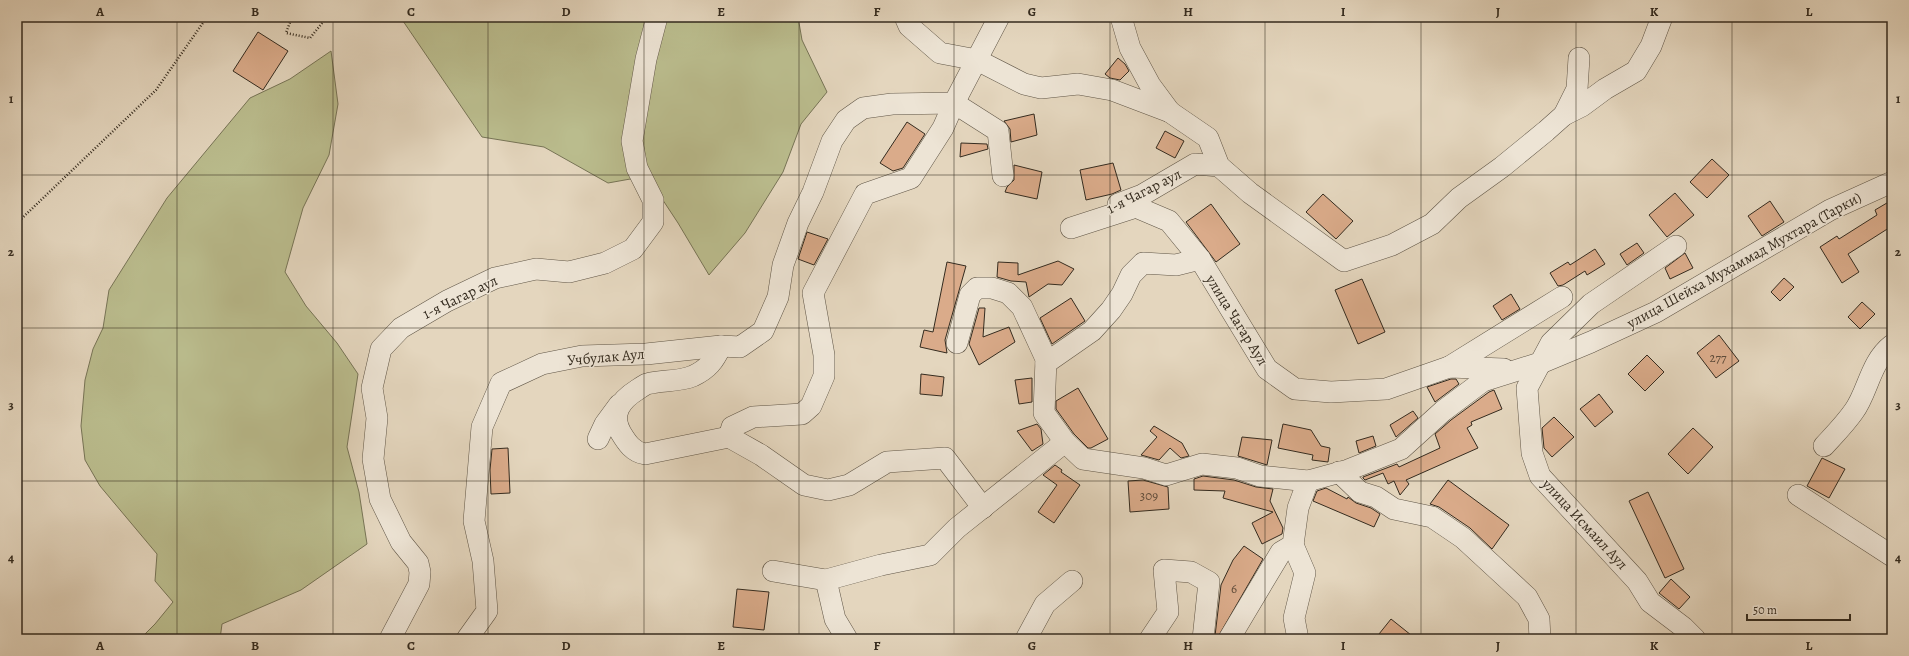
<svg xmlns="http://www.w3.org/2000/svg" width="1909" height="656" viewBox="0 0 1909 656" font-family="Alegreya,serif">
	<rect width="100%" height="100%" fill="#e4d6be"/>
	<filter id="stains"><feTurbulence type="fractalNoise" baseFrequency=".005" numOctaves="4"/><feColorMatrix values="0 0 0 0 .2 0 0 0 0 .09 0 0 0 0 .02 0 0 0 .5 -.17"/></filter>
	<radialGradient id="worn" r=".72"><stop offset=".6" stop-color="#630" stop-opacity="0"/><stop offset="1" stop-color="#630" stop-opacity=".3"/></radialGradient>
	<g fill="#babc8d" stroke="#777456">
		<path d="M403,17H798L802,40L827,92L801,124L783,172L745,233L709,275L678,223L647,176L608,183L544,147L482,137L403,21Z"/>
		<path d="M331,51L338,104L329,155L303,208L285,272L306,306L337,343L358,374L347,447L359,492L367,544L301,590L222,624L220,639H140L155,624L173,602L155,581L157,554L100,486L85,460L81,426L85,380L93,349L103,328L109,290L167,198L250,98L290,79Z"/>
	</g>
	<g fill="#daab8a" stroke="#342b1f">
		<path d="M258,32L288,51L263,90L233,71Z"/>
		<path d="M1118,58L1125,64L1129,71L1120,80L1110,78L1105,74Z"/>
		<path d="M1034,114L1037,135L1011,142L1010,129L1004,121Z"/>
		<path d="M907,122L925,134L903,168L893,171L880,163Z"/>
		<path d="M1165,131L1184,141L1175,158L1156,148Z"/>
		<path d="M961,143L987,144L988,149L960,157Z"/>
		<path d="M1712,159L1729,175L1707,198L1690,182Z"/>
		<path d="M1113,163L1121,190L1112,194L1086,200L1080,170Z"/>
		<path d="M1014,165L1042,172L1037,199L1005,192L1007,187L1014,180Z"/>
		<path d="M1675,193L1694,215L1667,237L1649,215Z"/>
		<path d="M1323,194L1353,221L1336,239L1306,212Z"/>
		<path d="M1892,200V226L1848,254L1859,272L1842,283L1820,247L1837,236L1839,239L1877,215L1875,210Z"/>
		<path d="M1770,201L1784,222L1762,236L1748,216Z"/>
		<path d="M1211,204L1240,244L1216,262L1186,222Z"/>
		<path d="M807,232L828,239L814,265L798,259Z"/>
		<path d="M1637,243L1644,253L1627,265L1620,254Z"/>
		<path d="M1595,249L1605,264L1587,275L1585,271L1563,285L1558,286L1550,273L1568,262L1570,265Z"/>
		<path d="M1685,253L1693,268L1670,279L1665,268Z"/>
		<path d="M1058,261L1074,269L1062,285L1048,284L1029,297L1026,282L1011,281L997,277L998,262L1018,263V275Z"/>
		<path d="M947,262L966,266L945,340L947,353L920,347L924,330L933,332Z"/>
		<path d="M1784,278L1794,287L1780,301L1771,292Z"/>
		<path d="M1362,279L1385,332L1358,344L1335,290Z"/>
		<path d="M1511,294L1520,309L1502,320L1493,306Z"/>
		<path d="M1071,298L1085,321L1052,344L1040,318Z"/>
		<path d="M1862,302L1875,314L1860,329L1848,317Z"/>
		<path d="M979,308H985L983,337L1009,327L1015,342L979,365L969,344Z"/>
		<path d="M1719,335L1739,361L1716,378L1697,353Z"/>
		<path d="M1647,355L1664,372L1645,391L1628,374Z"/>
		<path d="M921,374L944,377L942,396L920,394Z"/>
		<path d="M1032,378V402L1019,404L1015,380Z"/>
		<path d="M1451,379H1456L1459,384L1435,402L1427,387Z"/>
		<path d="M1078,388L1108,439L1091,448H1088L1074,434L1056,409V401Z"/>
		<path d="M1494,390L1502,409L1471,422L1472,425L1467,428L1478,448L1406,480L1409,484L1400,495L1394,481L1388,484L1383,473L1365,480L1363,478V477L1397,464L1399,467L1440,448L1435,434L1451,420L1489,392Z"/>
		<path d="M1599,394L1613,412L1595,427L1580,409Z"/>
		<path d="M1413,411L1418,418L1396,437L1390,425Z"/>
		<path d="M1554,417L1574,437L1552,457L1544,448L1542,428Z"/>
		<path d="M1037,424L1041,429L1043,444L1032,451L1017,431Z"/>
		<path d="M1283,424L1311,430L1321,446L1330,448L1328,462L1312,460L1313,455L1278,448Z"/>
		<path d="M1154,426L1182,443L1189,456L1181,458L1170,448L1159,460L1141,455L1157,437L1150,431Z"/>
		<path d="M1693,428L1713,447L1688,474L1668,454Z"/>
		<path d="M1373,436L1376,446L1359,453L1356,441Z"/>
		<path d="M1242,437L1272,440L1267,465L1238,456Z"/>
		<path d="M508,448L510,493L491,494L490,470L492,449Z"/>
		<path d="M1822,458L1845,469L1829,498L1807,486Z"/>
		<path d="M1055,465L1062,470L1061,472L1080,485L1054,523L1038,512L1057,485L1043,475Z"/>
		<path d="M1203,476L1234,480L1256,487L1273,489L1270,501L1283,528L1282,534L1262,544L1252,523L1273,512L1223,498L1225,491L1194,490V479Z"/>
		<path d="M1143,480L1168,487L1169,509L1130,512L1128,481Z"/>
		<path d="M1448,480L1509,525L1492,549L1470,528L1439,507L1430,504Z"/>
		<path d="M1326,488L1347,499L1348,497L1356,503L1371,508L1380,514L1374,527L1313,501L1317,491Z"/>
		<path d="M1648,492L1684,569L1665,578L1629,501Z"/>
		<path d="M1244,546L1263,559L1218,637L1215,636L1221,585L1233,560Z"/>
		<path d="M1671,579L1690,597L1679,609L1659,593Z"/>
		<path d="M737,589L769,592L764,630L733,627Z"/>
		<path d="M1391,619L1416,639H1375Z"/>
	</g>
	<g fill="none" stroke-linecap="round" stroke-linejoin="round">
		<g stroke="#605647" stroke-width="22">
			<g id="minor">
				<path d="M905,17L909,26L940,53L977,60L1024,84L1041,88L1078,84L1112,90L1170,112L1208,138L1219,166L1250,193L1344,261L1392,245L1432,224L1459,198L1502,167L1546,131L1564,115L1577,89L1579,58"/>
				<path d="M1121,17L1130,48L1150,85L1170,112"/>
				<path d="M1564,115L1582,106L1605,89L1636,71L1651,46L1662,17"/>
				<path d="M1118,204L1142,195L1195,164L1219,166"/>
				<path d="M1071,228L1136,207L1169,221L1200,259L1267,369L1295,389L1331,392L1386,389L1449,367L1504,369"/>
				<path d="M1676,246L1591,304L1551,343L1527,388L1532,453L1540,476L1637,581L1650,602L1683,627L1695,639"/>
				<path d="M957,343L970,295L977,288H992L1008,293L1022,307L1046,359L1044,413L1065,442L1083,459L1144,468L1166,475L1202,464L1237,468L1260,476L1308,481L1348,470L1401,449L1443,411L1483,381L1543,362L1591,342L1656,312L1830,210L1892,182"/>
				<path d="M721,346C714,361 708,369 693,376C679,382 661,380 647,384C644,385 640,388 637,390C621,400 610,414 621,433C627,443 633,452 645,454L729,437"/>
				<path d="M1046,363L1092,331L1111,310L1122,294L1131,275L1143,263L1176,265L1200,259"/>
				<path d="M1449,367L1562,297"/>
				<path d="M729,437L732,427L753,417L802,414L811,406L824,376V355L813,293L865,194L911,178L943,128L954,103L998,131L1003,176"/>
				<path d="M729,437L761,455L804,485L828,490L849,485L887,462L945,458L983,508"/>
				<path d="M598,439L605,424L619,405"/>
				<path d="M1824,446C1834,435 1845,424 1854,411C1868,392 1870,362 1892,345"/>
				<path d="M1339,472L1360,492L1376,497L1394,509L1432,517L1463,538L1527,597L1539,619L1540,639"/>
				<path d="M1798,495L1892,556"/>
				<path d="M1293,545L1305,573L1294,618L1298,639"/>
				<path d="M773,571L826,580"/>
				<path d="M390,639L419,584L420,572L418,563L401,542L380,499L373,459L377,418L372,388L381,349L401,328L447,301L495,278L536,269L569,272L605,263L633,249L653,222V200L637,168L632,141L646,59L657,17"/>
				<path d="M467,639L487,611L483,561L474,521L482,427L501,383L542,364L582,356L646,354L721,346L740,347L763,331L778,297L783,265L798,223L813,192L832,141L846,120L863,108L892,104L954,103L999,17"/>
				<path d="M847,639L835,619L826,580L881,565L930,555L957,528L1065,442"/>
				<path d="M1026,639L1045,604L1072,581"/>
				<path d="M1150,639L1168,612L1164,570L1191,572L1209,582L1203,639"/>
				<path d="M1229,639L1281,552L1293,545L1298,508L1308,481"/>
			</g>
		</g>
		<g stroke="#342b1f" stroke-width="2.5" stroke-dasharray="1 2" stroke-linecap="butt">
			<path d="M292,17L286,33L310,38L327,17"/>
			<path d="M17,223L156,90L207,17"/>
		</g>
		<use href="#minor" stroke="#ede4d5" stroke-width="21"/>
	</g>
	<path fill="none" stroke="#342b1f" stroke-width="1" stroke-opacity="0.55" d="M177,17V639M333,17V639M488,17V639M644,17V639M799,17V639M954,17V639M1110,17V639M1265,17V639M1421,17V639M1576,17V639M1732,17V639M17,175H1892M17,328H1892M17,481H1892"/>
	<g text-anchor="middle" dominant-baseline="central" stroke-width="3" stroke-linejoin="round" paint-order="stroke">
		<g font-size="13" fill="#5e4b3a">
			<text x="1718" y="357">277</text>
			<text x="1149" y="495">309</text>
			<text x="1234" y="588">6</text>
		</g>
		<g font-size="15" fill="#342b1f" stroke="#ede4d5">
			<text transform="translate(1144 191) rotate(-27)">1-я Чагар аул</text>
			<text transform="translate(1744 260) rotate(-29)">улица Шейха Мухаммад Мухтара (Тарки)</text>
			<text transform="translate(460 297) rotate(-26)">1-я Чагар аул</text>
			<text transform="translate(1237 320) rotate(58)">улица Чагар Аул</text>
			<text transform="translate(606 357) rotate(-5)">Учбулак Аул</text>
			<text transform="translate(1585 524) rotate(47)">улица Исмаил Аул</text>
		</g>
	</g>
	<rect width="1909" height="656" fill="none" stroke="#e4d6be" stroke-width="44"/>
	<path d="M1747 614v6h103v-6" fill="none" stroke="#342b1f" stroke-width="2"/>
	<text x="1753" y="614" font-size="12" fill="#342b1f" stroke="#ede4d5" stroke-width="3" paint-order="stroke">50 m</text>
	<rect x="22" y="22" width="1865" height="612" fill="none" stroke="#342b1f" stroke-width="1.5"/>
	<g font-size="13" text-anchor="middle" font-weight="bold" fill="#342b1f">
		<text x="100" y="16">A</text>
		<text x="255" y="16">B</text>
		<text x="411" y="16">C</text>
		<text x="566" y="16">D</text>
		<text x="721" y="16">E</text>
		<text x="877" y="16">F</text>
		<text x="1032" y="16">G</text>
		<text x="1188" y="16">H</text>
		<text x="1343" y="16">I</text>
		<text x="1498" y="16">J</text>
		<text x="1654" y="16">K</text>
		<text x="1809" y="16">L</text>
		<text x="11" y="103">1</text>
		<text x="1898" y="103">1</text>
		<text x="11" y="256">2</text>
		<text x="1898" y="256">2</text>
		<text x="11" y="409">3</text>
		<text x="1898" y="409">3</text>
		<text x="11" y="562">4</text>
		<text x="1898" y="562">4</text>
		<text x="100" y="650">A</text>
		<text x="255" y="650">B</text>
		<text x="411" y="650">C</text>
		<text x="566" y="650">D</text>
		<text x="721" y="650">E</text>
		<text x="877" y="650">F</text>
		<text x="1032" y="650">G</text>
		<text x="1188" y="650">H</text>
		<text x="1343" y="650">I</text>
		<text x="1498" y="650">J</text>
		<text x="1654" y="650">K</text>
		<text x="1809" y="650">L</text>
	</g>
	<rect width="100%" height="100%" filter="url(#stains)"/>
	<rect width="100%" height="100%" fill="url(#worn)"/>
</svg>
